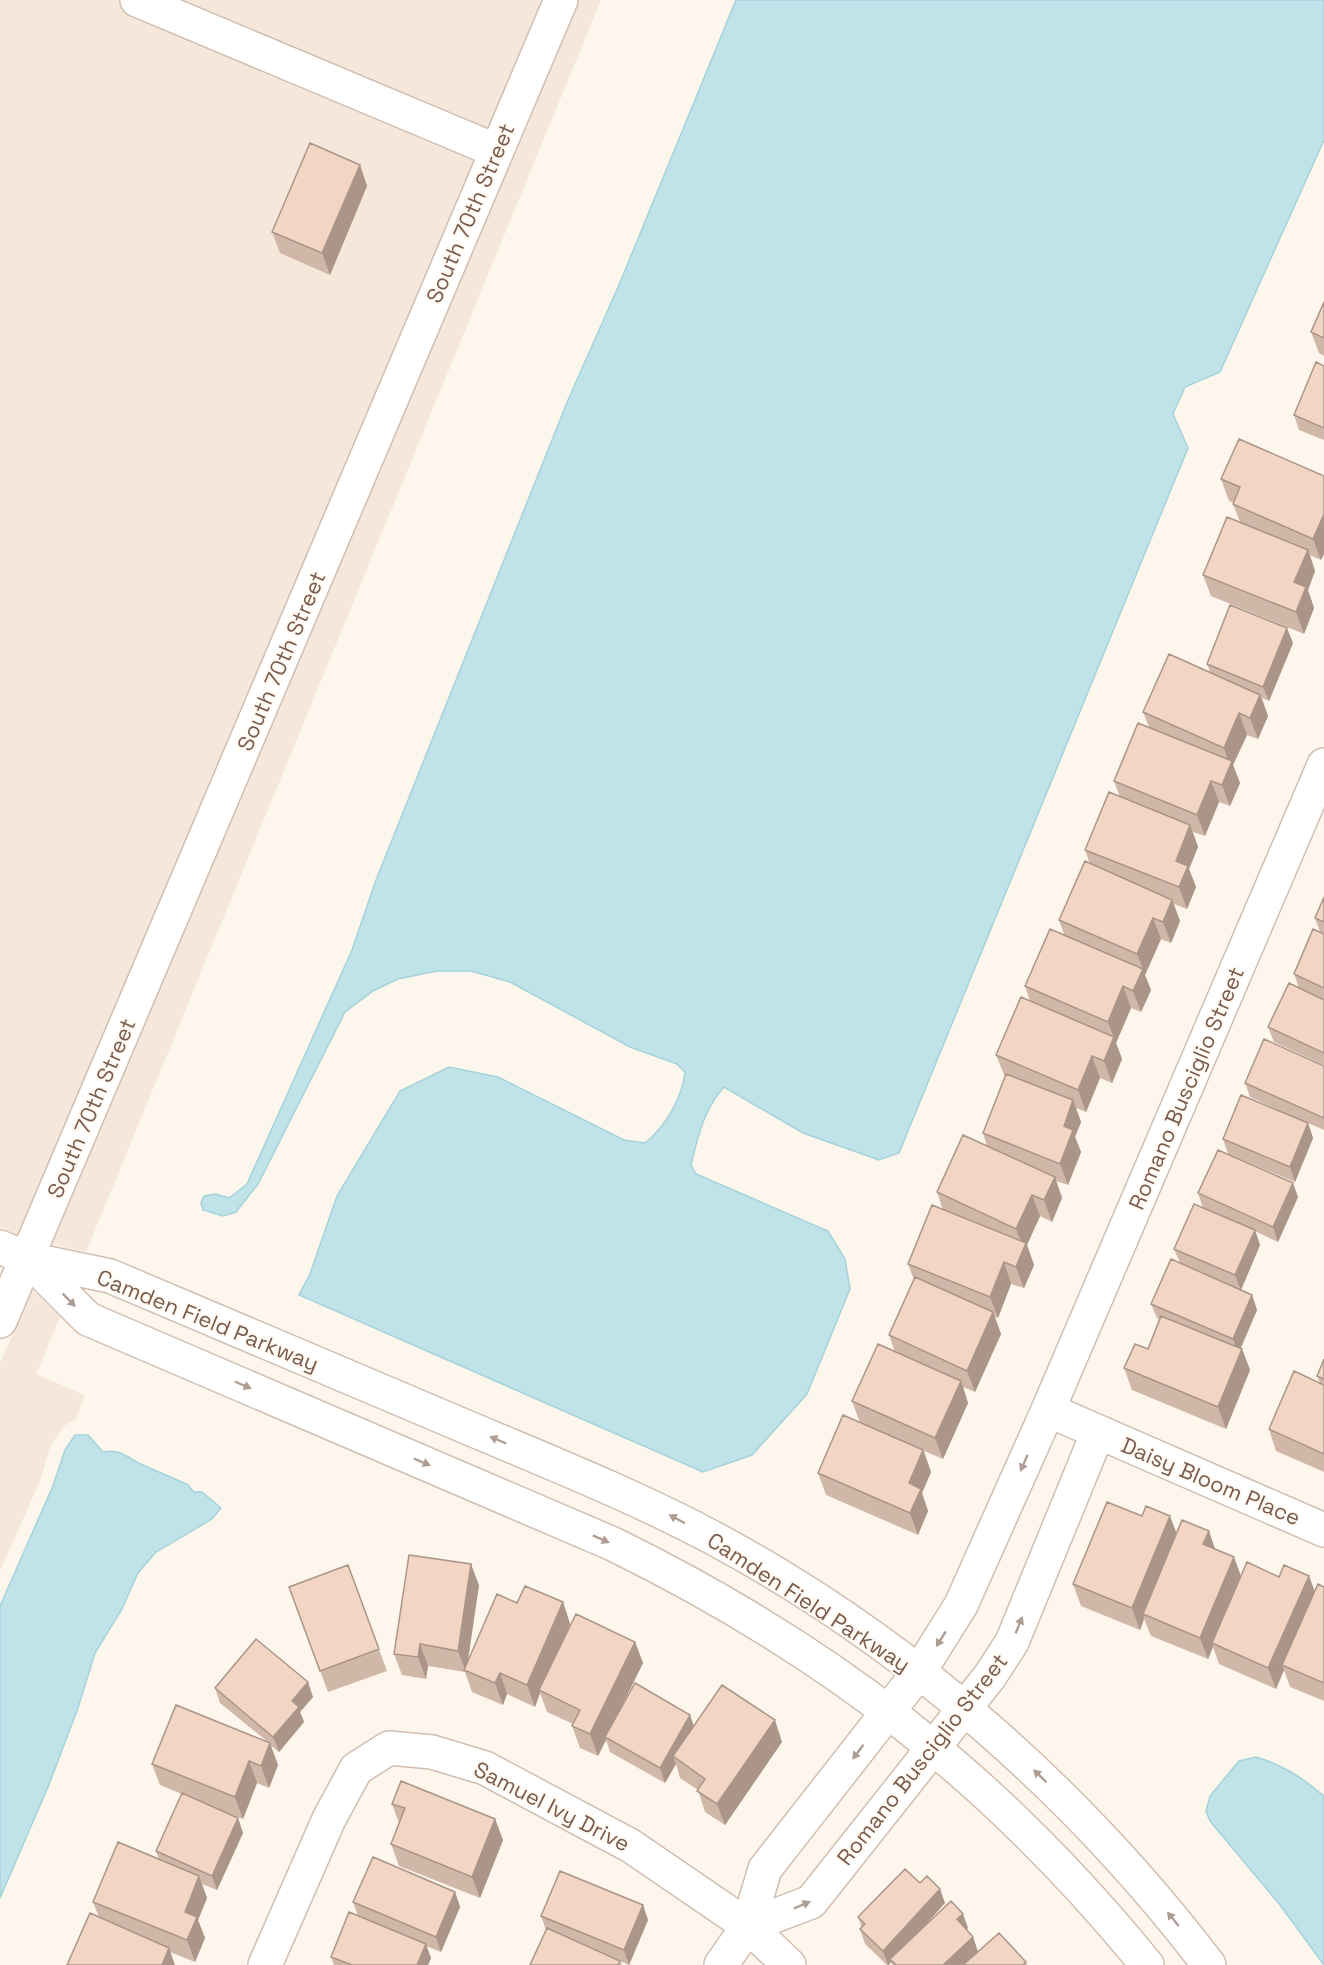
<svg xmlns="http://www.w3.org/2000/svg" width="1324" height="1965" viewBox="0 0 1324 1965" font-family="'Space Grotesk',sans-serif">
	<style>
		.residential { fill: #f5e8da }
		.water { fill: #bfe3e8; stroke: #a5d3da; stroke-width: 1.5 }
		.lines { fill: none; stroke-linecap: round; stroke-linejoin: round }
		.minor-casing { stroke: #d1beb0; stroke-width: 36 }
		.minor { stroke: #fff; stroke-width: 33 }
		.wall { fill: #d1b7a8 }
		.shaded-wall { fill: #aa9588 }
		.building { fill: #f3d5c3; stroke: #aa9588; stroke-width: 1.5 }
		.oneway { fill: #af9d94 }
		.labels { text-anchor: middle; stroke-width: 4.5; stroke-linejoin: round; paint-order: stroke }
		.street-label { font-size: 22px; fill: #7a5c4d; stroke: #fffaf3 }
	</style>
	<rect width="100%" height="100%" fill="#fdf6ec"/>
	<path class="residential" d="M0,0H542L19,1235L0,1227Z
		M579,0H601L86,1252L52,1244Z
		M32,1290L60,1317L36,1374L85,1395L76,1419L64,1426L50,1447L40,1481L0,1571V1363Z"/>
	<path class="water" d="M736,0H1324V140L1220,372L1185,387L1173,414L1188,448L899,1153L879,1160L803,1133L724,1087C704,1109 698,1136 691,1165L696,1174L828,1231L845,1259L850,1289L807,1394L752,1455L703,1472L299,1295L310,1274L337,1196L400,1091L449,1067L498,1077L624,1140L645,1143C666,1126 682,1098 685,1072L677,1064L630,1047L510,982L471,971H437L398,979L373,991L345,1012L258,1184L236,1212L223,1216L203,1210L201,1203L204,1196L216,1194L229,1198L247,1184L352,950L376,880L568,400L619,285Z
		M75,1435H88L103,1452C120,1448 129,1459 143,1465C158,1472 174,1478 188,1485L194,1492H202L221,1508L212,1519L156,1552L138,1573L122,1609L95,1653L78,1708L48,1787L0,1898V1606L53,1486L65,1450Z
		M1256,1757C1284,1765 1302,1778 1324,1796V1965L1280,1905L1210,1821L1206,1811L1210,1796L1239,1761Z"/>
	<g class="lines">
		<g class="minor-casing">
			<path id="minor" d="M137,0L497,151
				M0,1247L28,1259L110,1276C228,1326 346,1376 464,1426C549,1462 635,1496 717,1540C909,1644 1077,1792 1209,1965
				M28,1259L88,1319L613,1544C829,1650 995,1778 1147,1965
				M0,1321L561,0
				M1048,1410L1324,1530
				M748,1926L811,1902L990,1676L1012,1642L1098,1432
				M265,1965L329,1819L356,1769L389,1748L432,1752L485,1768L631,1846L748,1926L789,1965
				M721,1965L748,1926L765,1869L919,1672L961,1605L1048,1410L1324,765"/>
		</g>
		<use href="#minor" class="minor"/>
	</g>
	<path class="wall" d="M360,165L367,186L330,275L280,253L272,232Z
		M1324,302V356L1319,353L1311,332Z
		M1324,366V440L1299,430L1294,415Z
		M1324,476V554L1321,560L1310,555L1315,571L1308,590L1314,608L1304,634L1211,596L1203,575L1240,522L1233,504L1234,503L1229,501L1221,479Z
		M1293,643L1269,701L1262,698L1268,716L1258,739L1247,735L1233,765L1240,783L1230,806L1219,802L1205,836L1193,832L1198,847L1189,869L1196,887L1187,909L1174,904L1180,921L1171,943L1161,939L1145,975L1151,990L1141,1012L1131,1008L1116,1043L1122,1059L1112,1083L1100,1078L1086,1112L1076,1108L1081,1122L1075,1137L1081,1152L1068,1185L1056,1181L1062,1198L1052,1222L1040,1216L1027,1245L1034,1265L1024,1288L1011,1284L998,1318L995,1317L1001,1334L975,1392L963,1387L968,1403L943,1459L924,1451L931,1472L922,1493L928,1511L918,1535L826,1495L818,1473L860,1423L852,1401L895,1352L889,1335L914,1280L908,1264L943,1210L937,1192L987,1146L983,1133L1005,1077L996,1055L1030,1001L1025,986L1064,934L1059,920L1090,864L1085,850L1120,797L1114,781L1149,727L1143,712L1210,672L1207,664Z
		M1324,897V934L1320,932L1315,918Z
		M1324,934V1065L1274,1042L1268,1027L1299,988L1294,974Z
		M1324,1066V1130L1308,1123L1313,1138L1295,1182L1228,1154L1223,1139L1307,1123L1250,1097L1245,1083Z
		M1198,1193L1298,1197L1278,1242L1255,1231L1260,1245L1241,1290L1252,1295L1257,1310L1241,1348L1242,1349L1250,1370L1226,1429L1132,1390L1124,1368L1148,1349L1160,1320L1157,1318L1151,1304L1180,1263L1174,1249L1203,1208Z
		M1324,1359V1472L1276,1451L1269,1429L1320,1383L1317,1376Z
		M1176,1534L1215,1549L1241,1576L1315,1592L1324,1587V1701L1290,1687L1284,1670L1276,1689L1219,1664L1213,1647L1208,1659L1151,1636L1144,1619L1140,1630L1081,1606L1073,1584Z
		M348,1565L387,1671L328,1692L289,1587Z
		M479,1585L468,1661L517,1603L563,1602L570,1624L562,1642H635L643,1663L619,1711L782,1742L725,1825L705,1812L698,1790L680,1778L676,1764L665,1783L610,1752L606,1740L598,1756L580,1748L572,1726L573,1724L547,1712L540,1693L535,1707L507,1694L503,1705L472,1692L465,1672L428,1666L426,1679L402,1675L394,1654Z
		M215,1688L313,1697L300,1712L304,1722L279,1752L270,1745L278,1765L269,1788L257,1783L243,1819L198,1801L238,1818L243,1833L217,1890L202,1884L207,1898L198,1920L205,1938L195,1962L170,1952L99,1917L93,1902L159,1860L156,1851L182,1794L160,1785L152,1764L268,1742L220,1703Z
		M392,1804L495,1819L503,1840L480,1898L399,1866L391,1844L399,1823Z
		M920,1883L945,1903L923,1928H968L966,1930L973,1937L978,1952L1026,1962L1027,1965H892L891,1962L889,1965H887L865,1944L860,1929L862,1928L858,1917Z
		M455,1892L460,1907L441,1952L426,1946L431,1958L428,1965H334L331,1957L358,1916L353,1902Z
		M643,1905L648,1920L629,1965L620,1961L622,1965H530L546,1930L541,1916Z"/>
	<path class="shaded-wall" d="M360,165L367,186L330,275L322,253Z
		M1324,514V554L1321,560L1313,539Z
		M1308,550L1315,571L1308,590L1314,608L1304,634L1296,612L1294,582Z
		M1287,628L1293,643L1269,701L1263,687Z
		M1260,695L1268,716L1258,739L1250,718Z
		M1239,713L1247,735L1233,765L1240,783L1230,806L1222,785L1230,766L1224,748Z
		M1211,781L1219,802L1205,836L1197,815Z
		M1190,825L1198,847L1189,869L1196,887L1187,909L1179,887L1176,861Z
		M1172,900L1180,921L1171,943L1163,922Z
		M1153,918L1161,939L1145,975L1151,990L1141,1012L1133,991L1143,969L1137,954Z
		M1123,986L1131,1008L1116,1043L1122,1059L1112,1083L1104,1061L1114,1038L1108,1022Z
		M1092,1056L1100,1078L1086,1112L1078,1090Z
		M1073,1100L1081,1122L1075,1137L1081,1152L1068,1185L1060,1164L1064,1126Z
		M1308,1123L1313,1138L1295,1182L1290,1167Z
		M1055,1177L1062,1198L1052,1222L1044,1200Z
		M1293,1183L1298,1197L1278,1242L1273,1227Z
		M1032,1195L1040,1216L1027,1245L1034,1265L1024,1288L1016,1267L1024,1249L1016,1229Z
		M1255,1230L1260,1245L1241,1290L1235,1275Z
		M1004,1262L1011,1284L998,1318L990,1297Z
		M1252,1295L1257,1310L1238,1354L1233,1339Z
		M993,1312L1001,1334L975,1392L967,1371Z
		M1242,1349L1250,1370L1226,1429L1218,1407Z
		M961,1381L968,1403L943,1459L935,1438Z
		M923,1450L931,1472L922,1493L928,1511L918,1535L910,1513L909,1483Z
		M1170,1516L1178,1537L1143,1614L1144,1619L1140,1630L1132,1608Z
		M1209,1531L1216,1552L1203,1544Z
		M1234,1557L1242,1579L1212,1643L1213,1647L1208,1659L1200,1638Z
		M471,1564L479,1585L466,1672L458,1651Z
		M1309,1576L1317,1597L1282,1665L1284,1670L1276,1689L1268,1668Z
		M563,1602L570,1624L541,1691L539,1690L540,1693L535,1707L527,1685Z
		M635,1642L643,1663L606,1738L605,1737L606,1740L598,1756L590,1734Z
		M420,1644L428,1666L426,1679L418,1657Z
		M500,1673L507,1694L503,1705L495,1683Z
		M308,1682L313,1697L300,1712L304,1722L279,1752L273,1737L292,1701Z
		M690,1715L695,1729L673,1756L676,1764L665,1783L660,1768Z
		M775,1720L782,1742L725,1825L717,1804Z
		M270,1743L278,1765L269,1788L261,1766Z
		M249,1761L257,1783L243,1819L235,1797Z
		M238,1818L243,1833L217,1890L212,1876Z
		M495,1819L503,1840L480,1898L472,1877Z
		M199,1876L207,1898L198,1920L205,1938L195,1962L187,1940L185,1912Z
		M940,1889L945,1903L892,1961L890,1959L891,1962L888,1965L883,1951Z
		M455,1892L460,1907L441,1952L436,1937Z
		M643,1905L648,1920L629,1965L624,1950Z
		M963,1914L968,1928L962,1934L957,1919Z
		M973,1937L978,1952L964,1965H943Z
		M426,1944L431,1958L428,1965H417Z
		M169,1948L175,1965H162Z"/>
	<path class="building" d="M310,143L360,165L322,253L272,232Z
		M1324,302V338L1311,332Z
		M1316,362L1324,366V428L1294,415Z
		M1239,439L1324,476V514L1313,539L1233,504L1240,487L1221,479Z
		M1227,517L1308,550L1294,582L1306,587L1296,612L1203,575Z
		M1230,605L1287,628L1263,687L1207,664Z
		M1169,654L1260,695L1250,718L1239,713L1224,748L1143,712Z
		M1138,723L1232,761L1222,785L1211,781L1197,815L1114,781Z
		M1109,792L1190,825L1176,861L1188,866L1179,887L1085,850Z
		M1085,861L1172,900L1163,922L1153,918L1137,954L1059,920Z
		M1324,897V922L1315,918Z
		M1050,929L1143,969L1133,991L1123,986L1108,1022L1025,986Z
		M1313,929L1324,934V988L1294,974Z
		M1289,983L1324,1000V1053L1268,1027Z
		M1021,997L1114,1037L1104,1061L1092,1056L1078,1090L996,1055Z
		M1264,1039L1324,1066V1118L1245,1083Z
		M1006,1074L1073,1100L1064,1126L1073,1130L1060,1164L983,1133Z
		M1241,1095L1308,1123L1290,1167L1223,1139Z
		M963,1135L1055,1177L1044,1200L1032,1195L1016,1229L937,1192Z
		M1218,1150L1293,1183L1273,1227L1198,1193Z
		M1194,1204L1255,1230L1235,1275L1174,1249Z
		M932,1205L1026,1243L1016,1267L1004,1262L990,1297L908,1264Z
		M1171,1259L1252,1295L1233,1339L1151,1304Z
		M915,1277L993,1312L967,1371L889,1335Z
		M1161,1316L1242,1349L1218,1407L1124,1368L1135,1344L1148,1349Z
		M878,1344L961,1381L935,1438L852,1401Z
		M1324,1359V1379L1317,1376Z
		M1294,1371L1324,1385V1454L1269,1429Z
		M843,1415L923,1450L909,1483L921,1489L910,1513L818,1473Z
		M1107,1502L1142,1516L1146,1506L1170,1516L1132,1608L1073,1584Z
		M1182,1520L1209,1531L1203,1544L1234,1557L1200,1638L1143,1614Z
		M409,1555L471,1564L458,1651L420,1644L418,1657L394,1654Z
		M1247,1562L1279,1577L1284,1565L1309,1576L1268,1668L1212,1643Z
		M348,1565L379,1649L320,1671L289,1587Z
		M1318,1584L1324,1587V1683L1282,1665Z
		M525,1586L563,1602L527,1685L500,1673L495,1683L464,1670L497,1594L517,1603Z
		M576,1614L635,1642L590,1734L572,1726L580,1710L539,1690Z
		M256,1639L308,1682L292,1701L299,1707L273,1737L215,1688Z
		M635,1683L690,1715L660,1768L605,1737Z
		M722,1685L775,1720L717,1804L697,1791L705,1779L673,1756Z
		M176,1705L270,1743L261,1766L249,1761L235,1797L152,1764Z
		M401,1781L495,1819L472,1877L391,1844L405,1808L392,1804Z
		M182,1793L238,1818L212,1876L156,1851Z
		M118,1842L199,1876L185,1912L197,1917L187,1940L93,1902Z
		M373,1857L455,1892L436,1937L353,1902Z
		M905,1869L920,1883L927,1876L940,1889L883,1951L860,1929L865,1924L858,1917Z
		M560,1871L643,1905L624,1950L541,1916Z
		M951,1901L963,1914L957,1919L973,1937L943,1965H896L890,1959Z
		M349,1912L426,1944L417,1965H352L331,1957Z
		M90,1913L169,1948L162,1965H67Z
		M547,1928L620,1961L618,1965H530Z
		M999,1933L1026,1962L1023,1965H963Z"/>
	<defs><path id="oneway-solid" d="M-6-.8H1V-3.2L6.5 0L1 3.2V.8H-6Z" transform="scale(1.5)"/></defs>
	<g class="oneway">
		<use href="#oneway-solid" transform="translate(69 1300) rotate(45)"/>
		<use href="#oneway-solid" transform="translate(243 1385) rotate(23)"/>
		<use href="#oneway-solid" transform="translate(498 1440) rotate(-157)"/>
		<use href="#oneway-solid" transform="translate(422 1462) rotate(23)"/>
		<use href="#oneway-solid" transform="translate(1024 1463) rotate(114)"/>
		<use href="#oneway-solid" transform="translate(677 1519) rotate(-152)"/>
		<use href="#oneway-solid" transform="translate(601 1539) rotate(24)"/>
		<use href="#oneway-solid" transform="translate(1019 1625) rotate(-68)"/>
		<use href="#oneway-solid" transform="translate(941 1639) rotate(122)"/>
		<use href="#oneway-solid" transform="translate(858 1752) rotate(127)"/>
		<use href="#oneway-solid" transform="translate(1040 1776) rotate(-136)"/>
		<use href="#oneway-solid" transform="translate(802 1905) rotate(-23)"/>
		<use href="#oneway-solid" transform="translate(1173 1919) rotate(-129)"/>
	</g>
	<g class="labels">
		<g class="street-label">
			<text transform="translate(470 213) rotate(-67)" y="8">South 70th Street</text>
			<text transform="translate(281 661) rotate(-67)" y="8">South 70th Street</text>
			<text transform="translate(1186 1088) rotate(-67)" y="8">Romano Busciglio Street</text>
			<text transform="translate(91 1108) rotate(-67)" y="8">South 70th Street</text>
			<text transform="translate(208 1320) rotate(22)" y="8">Camden Field Parkway</text>
			<text transform="translate(1211 1481) rotate(23)" y="8">Daisy Bloom Place</text>
			<text transform="translate(809 1602) rotate(33)" y="8">Camden Field Parkway</text>
			<text transform="translate(922 1759) rotate(-52)" y="8">Romano Busciglio Street</text>
			<text transform="translate(552 1806) rotate(27)" y="8">Samuel Ivy Drive</text>
		</g>
	</g>
</svg>
